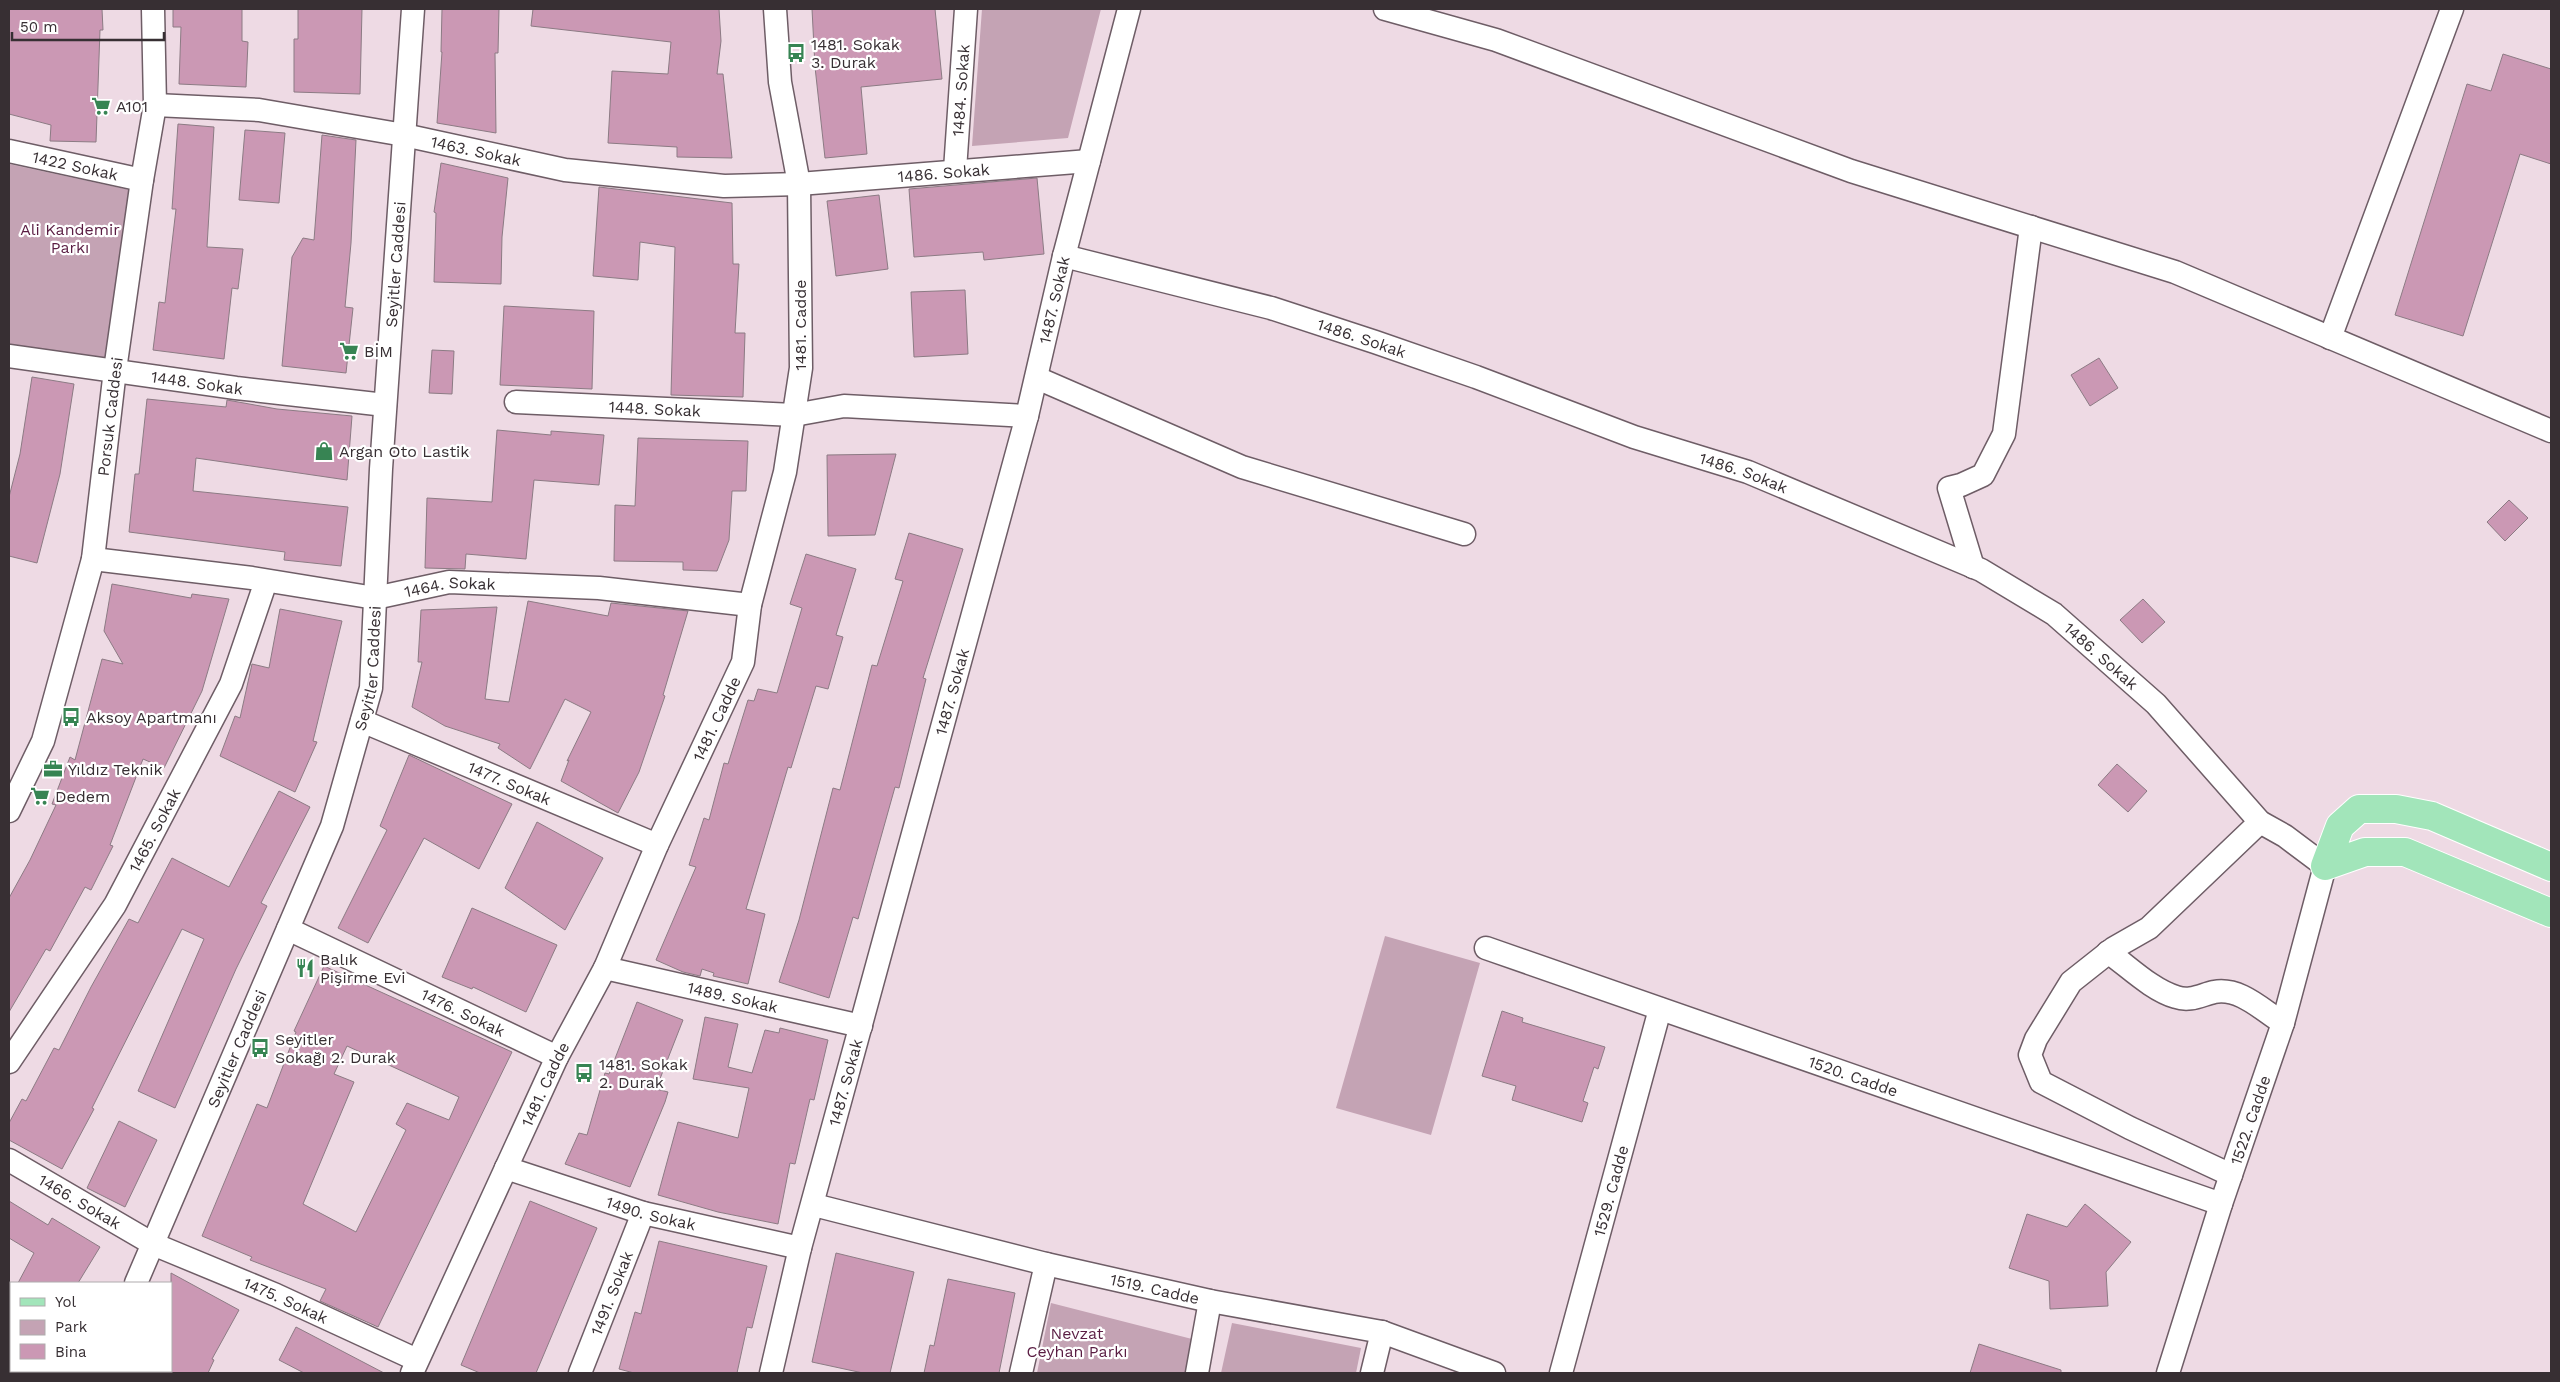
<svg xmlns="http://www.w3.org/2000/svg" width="2560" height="1382" viewBox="0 0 2560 1382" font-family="'Work Sans',sans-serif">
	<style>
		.green { fill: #c4a3b4 }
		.building { fill: #cb98b4; stroke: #8c7b84; fill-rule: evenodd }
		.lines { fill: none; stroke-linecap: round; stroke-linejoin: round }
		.minor-casing { stroke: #6e5d66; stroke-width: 25 }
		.major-casing { stroke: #fff; stroke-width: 30 }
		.minor { stroke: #fff; stroke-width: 22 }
		.major { stroke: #a2e5ba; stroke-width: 28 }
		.labels { text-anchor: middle; stroke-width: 4.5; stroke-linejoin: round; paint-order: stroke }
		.poi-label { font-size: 16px; fill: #372f33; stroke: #fff; text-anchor: start }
		.street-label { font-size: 16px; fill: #372f33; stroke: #fff }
		.park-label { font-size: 16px; fill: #5a1d43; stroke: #fff }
	</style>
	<rect width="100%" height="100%" fill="#eedae4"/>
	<path class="green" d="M982,9H1101L1068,138L972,146Z
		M9,164L139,192L114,361L9,345Z
		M1385,936L1480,963L1431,1135L1336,1108Z
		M1051,1303L1192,1339L1185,1373H1037Z
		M1232,1323L1361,1348L1356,1373H1221Z"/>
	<path class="building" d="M9,9H102L103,30H100L96,142L50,141L51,125L9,114Z
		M173,9H242V41L248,42L246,87L179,84L181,27H173Z
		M298,9H362L360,94L294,92V39H298Z
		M442,9H499L498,53H495L496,133L437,123L442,52H441Z
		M533,9H719L721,41L717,74H723L732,158L677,157V147L608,143L612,71L668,74L671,42L531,26Z
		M812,9H935L942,79L861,87L867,154L825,158L815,67Z
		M2503,54L2551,69V164L2520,154L2463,336L2395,315L2467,84L2491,91Z
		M178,124L214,127L207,247L243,249L238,289L232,288L224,359L153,350L159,302L165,303L176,209H172Z
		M245,130L285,133L279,203L239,200Z
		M322,135L356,140L351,243L345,307L353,308L346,373L282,366L292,257L303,238L314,240Z
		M441,163L508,178L502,237L501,284L434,282L436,213L434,212Z
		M1037,178L1044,254L984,260L983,252L914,257L909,189Z
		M599,187L732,203L733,264H739L735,333H745L743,397L671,395L675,247L640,242L638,280L593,276Z
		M879,195L888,269L836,276L827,201Z
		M965,290L968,354L914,357L911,292Z
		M504,306L594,311L592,389L500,385Z
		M432,350L454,351L452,394L429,393Z
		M2099,358L2118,388L2090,406L2071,375Z
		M32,377L74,384L60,474L37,563L9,556V497L20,454Z
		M147,399L226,407L227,400L277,409L352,416L347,480L196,458L193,491L348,507L341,566L284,560L285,552L129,532L135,474H139Z
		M497,430L551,435V431L604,435L599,485L534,480L526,559L466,554L465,569L425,568L427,498L492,502Z
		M638,438L748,441L746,491H732L729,540L717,571L683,570V562L614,561L615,505L635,506Z
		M896,454L875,535L828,536L827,455Z
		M2509,500L2528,518L2505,541L2487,522Z
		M909,533L963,549L923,678L926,679L899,788L895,787L858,919L853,917L829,998L779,982L799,920L833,788L840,790L872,665L877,666L903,581L895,579Z
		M806,554L856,569L836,635L843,637L828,689L816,686L791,768L788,767L746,909L765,914L748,984L713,976L714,973L702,969L700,976L683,972L656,960L696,867L689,865L704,818L709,820L724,763L728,764L748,700L754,701L758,689L777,693L802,608L790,604Z
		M112,584L191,598L192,594L229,599L202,691L164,768L143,759L110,845L113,846L91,890L85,887L50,951L46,949L9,1012V898L30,860L56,805L52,804L70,757L75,760L102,659L123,664L104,631Z
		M2143,599L2165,622L2142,643L2120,620Z
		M528,601L608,616L611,603L688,611L663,695L665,696L639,772L618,813L561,781L569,760L567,761L591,712L565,699L530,769L498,748L500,744L445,726L412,707L422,662H418L421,610L497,607L485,699L509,702Z
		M280,609L342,621L313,741L317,742L295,792L220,756L235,716L240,718L252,664L269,668Z
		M409,755L512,804L479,869L424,838L368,943L338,928L387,830L380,826Z
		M2117,764L2147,791L2128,812L2098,785Z
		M279,791L310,807L261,903L267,906L236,969L175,1108L138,1091L204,939L182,929L92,1108L94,1109L62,1169L9,1140V1123L22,1099L26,1101L54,1048L59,1050L91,987L129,919L138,923L172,858L229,887Z
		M537,822L603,858L565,930L505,888Z
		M472,908L557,945L526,1012L473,987L472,989L442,977Z
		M324,966L512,1052L378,1327L320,1301L326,1289L250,1260L252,1257L202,1236L257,1104L267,1108L296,1032L294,1031ZM347,1046L459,1097L449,1120L407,1103L396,1124L406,1130L356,1232L303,1204L354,1082L334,1074Z
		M637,1002L683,1020L656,1089L668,1092L665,1102L630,1187L565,1164L579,1133L587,1135L605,1073L609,1074Z
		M1502,1011L1523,1018L1522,1022L1605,1047L1598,1069L1594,1067L1583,1101L1588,1103L1582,1122L1512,1100L1516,1086L1482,1076Z
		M705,1017L738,1024L728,1067L752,1073L765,1030L779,1033L780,1028L828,1040L814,1100L810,1099L795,1164L790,1163L778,1224L718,1212L658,1195L678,1122L738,1138L749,1088L693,1079Z
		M119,1121L157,1140L125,1207L87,1188Z
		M9,1201L48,1225L52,1218L100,1247L78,1283H18L34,1253L9,1238Z
		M530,1201L597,1228L536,1373H480L461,1365Z
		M2085,1204L2131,1242L2106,1272L2108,1306L2050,1309L2049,1281L2009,1268L2027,1214L2067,1227Z
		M659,1241L767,1266L752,1328L747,1327L737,1373H634L619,1369L635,1312L641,1314Z
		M836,1253L914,1272L890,1373H863L812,1362Z
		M171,1273L239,1310L212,1359L214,1360L208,1373H171Z
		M948,1279L1015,1293L999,1373H924L930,1345L934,1346Z
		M296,1327L384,1373H304L279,1360Z
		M1979,1344L2061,1370V1373H1970Z"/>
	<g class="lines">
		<g class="minor-casing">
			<g id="minor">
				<path d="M1385,9L1496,40L1851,171L2175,272L2551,431"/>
				<path id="s1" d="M155,105L259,110L404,135L565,170L724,186L799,184L1089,161"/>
				<path id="s2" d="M9,151L142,180"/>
				<path id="s3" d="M955,170L966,9"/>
				<path id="s4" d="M1064,256L1271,308L1375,342L1476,377L1634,437L1748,472L1981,570L2054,614L2156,704L2260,822L2285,836L2325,866L2283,1023L2221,1204L2168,1373"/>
				<path d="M2330,338L2452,9"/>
				<path id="s5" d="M9,356L236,388L385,405"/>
				<path d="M1037,378L1242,467L1464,534"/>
				<path id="s6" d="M516,402L794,415L844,406L1027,416"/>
				<path id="s7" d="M93,559L252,578L375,598L449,582L599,588L750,605"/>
				<path d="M1973,567L1949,488L1961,485L1983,475L2004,434L2031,227"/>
				<path id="s8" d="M362,721L657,845"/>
				<path id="s9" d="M9,811L43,741L93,559L115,370L142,180L155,105L153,9"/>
				<path id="s10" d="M288,929L557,1057"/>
				<path id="s11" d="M1486,948L2221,1204"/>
				<path d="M2108,952C2129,967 2152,990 2176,997C2190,1002 2201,995 2214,992C2240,987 2262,1010 2283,1023"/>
				<path id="s12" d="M605,968L861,1026"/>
				<path id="s13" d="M9,1062L115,905L231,684L266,581"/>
				<path id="s14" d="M9,1160L153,1244L276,1295L417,1360"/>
				<path id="s15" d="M506,1168L643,1213L800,1248"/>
				<path d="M2231,1175L2130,1128L2041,1082L2030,1055L2036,1039L2071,982L2114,948L2149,928L2260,822"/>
				<path id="s16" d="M814,1205L1046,1264L1210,1301L1382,1332L1494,1373"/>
				<path id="s17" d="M136,1283L332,826L371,688L381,469L413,9"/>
				<path d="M99,1373L100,1371"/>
				<path id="s18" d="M412,1373L557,1057L605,968L657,845L743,662L750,605L785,472L801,368L799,184L780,82L775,9"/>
				<path id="s19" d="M580,1373L643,1213"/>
				<path id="s20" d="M771,1373L800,1248L1027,416L1064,256L1129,9"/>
				<path d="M1021,1373L1046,1264"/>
				<path d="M1197,1373L1210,1301"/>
				<path d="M1372,1373L1382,1332"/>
				<path id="s21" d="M1561,1373L1660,1009"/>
			</g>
		</g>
		<g class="major-casing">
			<path id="major" d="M2325,866L2340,826L2359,809H2396L2432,816L2551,867
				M2325,866L2365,852H2405L2551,913"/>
		</g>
		<use href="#minor" class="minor"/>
		<use href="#major" class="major"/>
	</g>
	<defs>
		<g id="bus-bare" transform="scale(1.5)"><path d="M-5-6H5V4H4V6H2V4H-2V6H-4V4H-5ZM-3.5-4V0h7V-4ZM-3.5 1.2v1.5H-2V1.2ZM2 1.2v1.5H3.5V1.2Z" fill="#378453" stroke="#fff" stroke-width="2.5" paint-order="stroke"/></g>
		<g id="supermarket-bare" transform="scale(1.5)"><path d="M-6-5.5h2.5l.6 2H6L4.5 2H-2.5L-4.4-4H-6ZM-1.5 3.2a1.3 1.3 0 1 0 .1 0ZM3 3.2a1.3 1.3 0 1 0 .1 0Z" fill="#378453" stroke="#fff" stroke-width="2.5" paint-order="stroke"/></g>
		<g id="shop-bare" transform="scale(1.5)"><path d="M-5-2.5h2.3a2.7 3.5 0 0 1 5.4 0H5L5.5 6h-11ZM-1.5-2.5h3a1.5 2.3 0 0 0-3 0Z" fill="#378453" stroke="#fff" stroke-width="2.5" paint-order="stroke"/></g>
		<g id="office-bare" transform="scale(1.5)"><path d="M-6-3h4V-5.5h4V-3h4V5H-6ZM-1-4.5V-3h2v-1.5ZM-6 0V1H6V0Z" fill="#378453" stroke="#fff" stroke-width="2.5" paint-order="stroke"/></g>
		<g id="restaurant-bare" transform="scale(1.5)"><path d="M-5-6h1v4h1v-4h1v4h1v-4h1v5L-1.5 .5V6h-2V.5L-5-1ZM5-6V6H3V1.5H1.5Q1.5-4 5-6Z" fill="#378453" stroke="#fff" stroke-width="2.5" paint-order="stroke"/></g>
	</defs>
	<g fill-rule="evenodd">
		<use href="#bus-bare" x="796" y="53"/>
		<use href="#supermarket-bare" x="101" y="106"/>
		<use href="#supermarket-bare" x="349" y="351"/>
		<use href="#shop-bare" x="324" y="451"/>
		<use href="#bus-bare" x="71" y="717"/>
		<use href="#office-bare" x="53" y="769"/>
		<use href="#supermarket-bare" x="40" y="796"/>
		<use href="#restaurant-bare" x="305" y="968"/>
		<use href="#bus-bare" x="260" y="1048"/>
		<use href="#bus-bare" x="584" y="1073"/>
	</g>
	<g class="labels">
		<g class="poi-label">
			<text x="811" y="50">1481. Sokak<tspan x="811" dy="18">3. Durak</tspan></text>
			<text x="116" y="112">A101</text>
			<text x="364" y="357">BİM</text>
			<text x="339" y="457">Argan Oto Lastik</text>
			<text x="86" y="723">Aksoy Apartmanı</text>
			<text x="68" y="775">Yıldız Teknik</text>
			<text x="55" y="802">Dedem</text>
			<text x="320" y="965">Balık<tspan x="320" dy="18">Pişirme Evi</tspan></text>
			<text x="275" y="1045">Seyitler<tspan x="275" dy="18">Sokağı 2. Durak</tspan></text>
			<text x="599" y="1070">1481. Sokak<tspan x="599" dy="18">2. Durak</tspan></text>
		</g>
		<g class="street-label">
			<text dy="6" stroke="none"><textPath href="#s3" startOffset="80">1484. Sokak</textPath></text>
			<text dy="6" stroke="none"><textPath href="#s1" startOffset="325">1463. Sokak</textPath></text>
			<text dy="6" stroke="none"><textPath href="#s2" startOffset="68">1422 Sokak</textPath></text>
			<text dy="6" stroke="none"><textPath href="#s1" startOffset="796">1486. Sokak</textPath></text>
			<text dy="6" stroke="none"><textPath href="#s17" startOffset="1065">Seyitler Caddesi</textPath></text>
			<text dy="6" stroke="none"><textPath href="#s20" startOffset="1110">1487. Sokak</textPath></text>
			<text transform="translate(800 325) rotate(-90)" y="6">1481. Cadde</text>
			<text dy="6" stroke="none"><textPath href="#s4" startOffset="309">1486. Sokak</textPath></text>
			<text dy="6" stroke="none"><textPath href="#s5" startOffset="190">1448. Sokak</textPath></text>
			<text dy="6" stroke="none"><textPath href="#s6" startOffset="139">1448. Sokak</textPath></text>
			<text dy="6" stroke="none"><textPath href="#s9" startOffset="410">Porsuk Caddesi</textPath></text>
			<text dy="6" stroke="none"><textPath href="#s4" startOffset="714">1486. Sokak</textPath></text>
			<text dy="6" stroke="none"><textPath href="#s7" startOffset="361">1464. Sokak</textPath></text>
			<text dy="6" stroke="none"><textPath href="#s4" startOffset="1119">1486. Sokak</textPath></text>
			<text dy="6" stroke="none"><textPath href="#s17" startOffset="660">Seyitler Caddesi</textPath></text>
			<text dy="6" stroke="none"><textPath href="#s20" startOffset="705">1487. Sokak</textPath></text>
			<text dy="6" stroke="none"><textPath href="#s18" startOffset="722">1481. Cadde</textPath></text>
			<text dy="6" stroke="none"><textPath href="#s8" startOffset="160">1477. Sokak</textPath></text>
			<text dy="6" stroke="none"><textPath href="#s13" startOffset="274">1465. Sokak</textPath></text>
			<text dy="6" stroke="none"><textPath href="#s12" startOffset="131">1489. Sokak</textPath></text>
			<text dy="6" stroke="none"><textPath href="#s10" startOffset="194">1476. Sokak</textPath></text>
			<text dy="6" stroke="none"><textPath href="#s17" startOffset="255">Seyitler Caddesi</textPath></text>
			<text dy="6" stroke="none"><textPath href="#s11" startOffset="389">1520. Cadde</textPath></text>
			<text dy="6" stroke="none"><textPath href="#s20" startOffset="300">1487. Sokak</textPath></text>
			<text dy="6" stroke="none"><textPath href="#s18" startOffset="318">1481. Cadde</textPath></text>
			<text transform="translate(2250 1120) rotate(-71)" y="6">1522. Cadde</text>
			<text dy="6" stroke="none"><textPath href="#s21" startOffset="189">1529. Cadde</textPath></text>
			<text dy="6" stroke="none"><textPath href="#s14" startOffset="82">1466. Sokak</textPath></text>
			<text dy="6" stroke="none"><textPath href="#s15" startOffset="152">1490. Sokak</textPath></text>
			<text dy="6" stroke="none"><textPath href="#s16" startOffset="351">1519. Cadde</textPath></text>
			<text dy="6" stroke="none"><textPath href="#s19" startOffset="86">1491. Sokak</textPath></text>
			<text dy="6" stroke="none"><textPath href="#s14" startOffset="311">1475. Sokak</textPath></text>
		</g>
		<g class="park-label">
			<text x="70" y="235">Ali Kandemir<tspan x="70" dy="18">Parkı</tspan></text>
			<text x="1077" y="1339">Nevzat<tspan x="1077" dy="18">Ceyhan Parkı</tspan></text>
		</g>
	</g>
	<rect width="2560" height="1382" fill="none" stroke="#372f33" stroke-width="20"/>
	<rect x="10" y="1282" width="162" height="90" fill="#ffffff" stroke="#afacad"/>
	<rect x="20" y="1298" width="25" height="8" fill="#a2e5ba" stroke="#afacad"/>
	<text x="55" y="1307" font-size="15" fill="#372f33">Yol</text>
	<rect x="20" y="1320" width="25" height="15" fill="#c4a3b4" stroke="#afacad"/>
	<text x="55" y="1332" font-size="15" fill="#372f33">Park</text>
	<rect x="20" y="1344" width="25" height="15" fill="#cb98b4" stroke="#afacad"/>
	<text x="55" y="1357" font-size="15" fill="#372f33">Bina</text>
	<path d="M12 32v8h152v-8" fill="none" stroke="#372f33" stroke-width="2.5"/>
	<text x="20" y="32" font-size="15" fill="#372f33" stroke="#ffffff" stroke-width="4" paint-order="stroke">50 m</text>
</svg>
